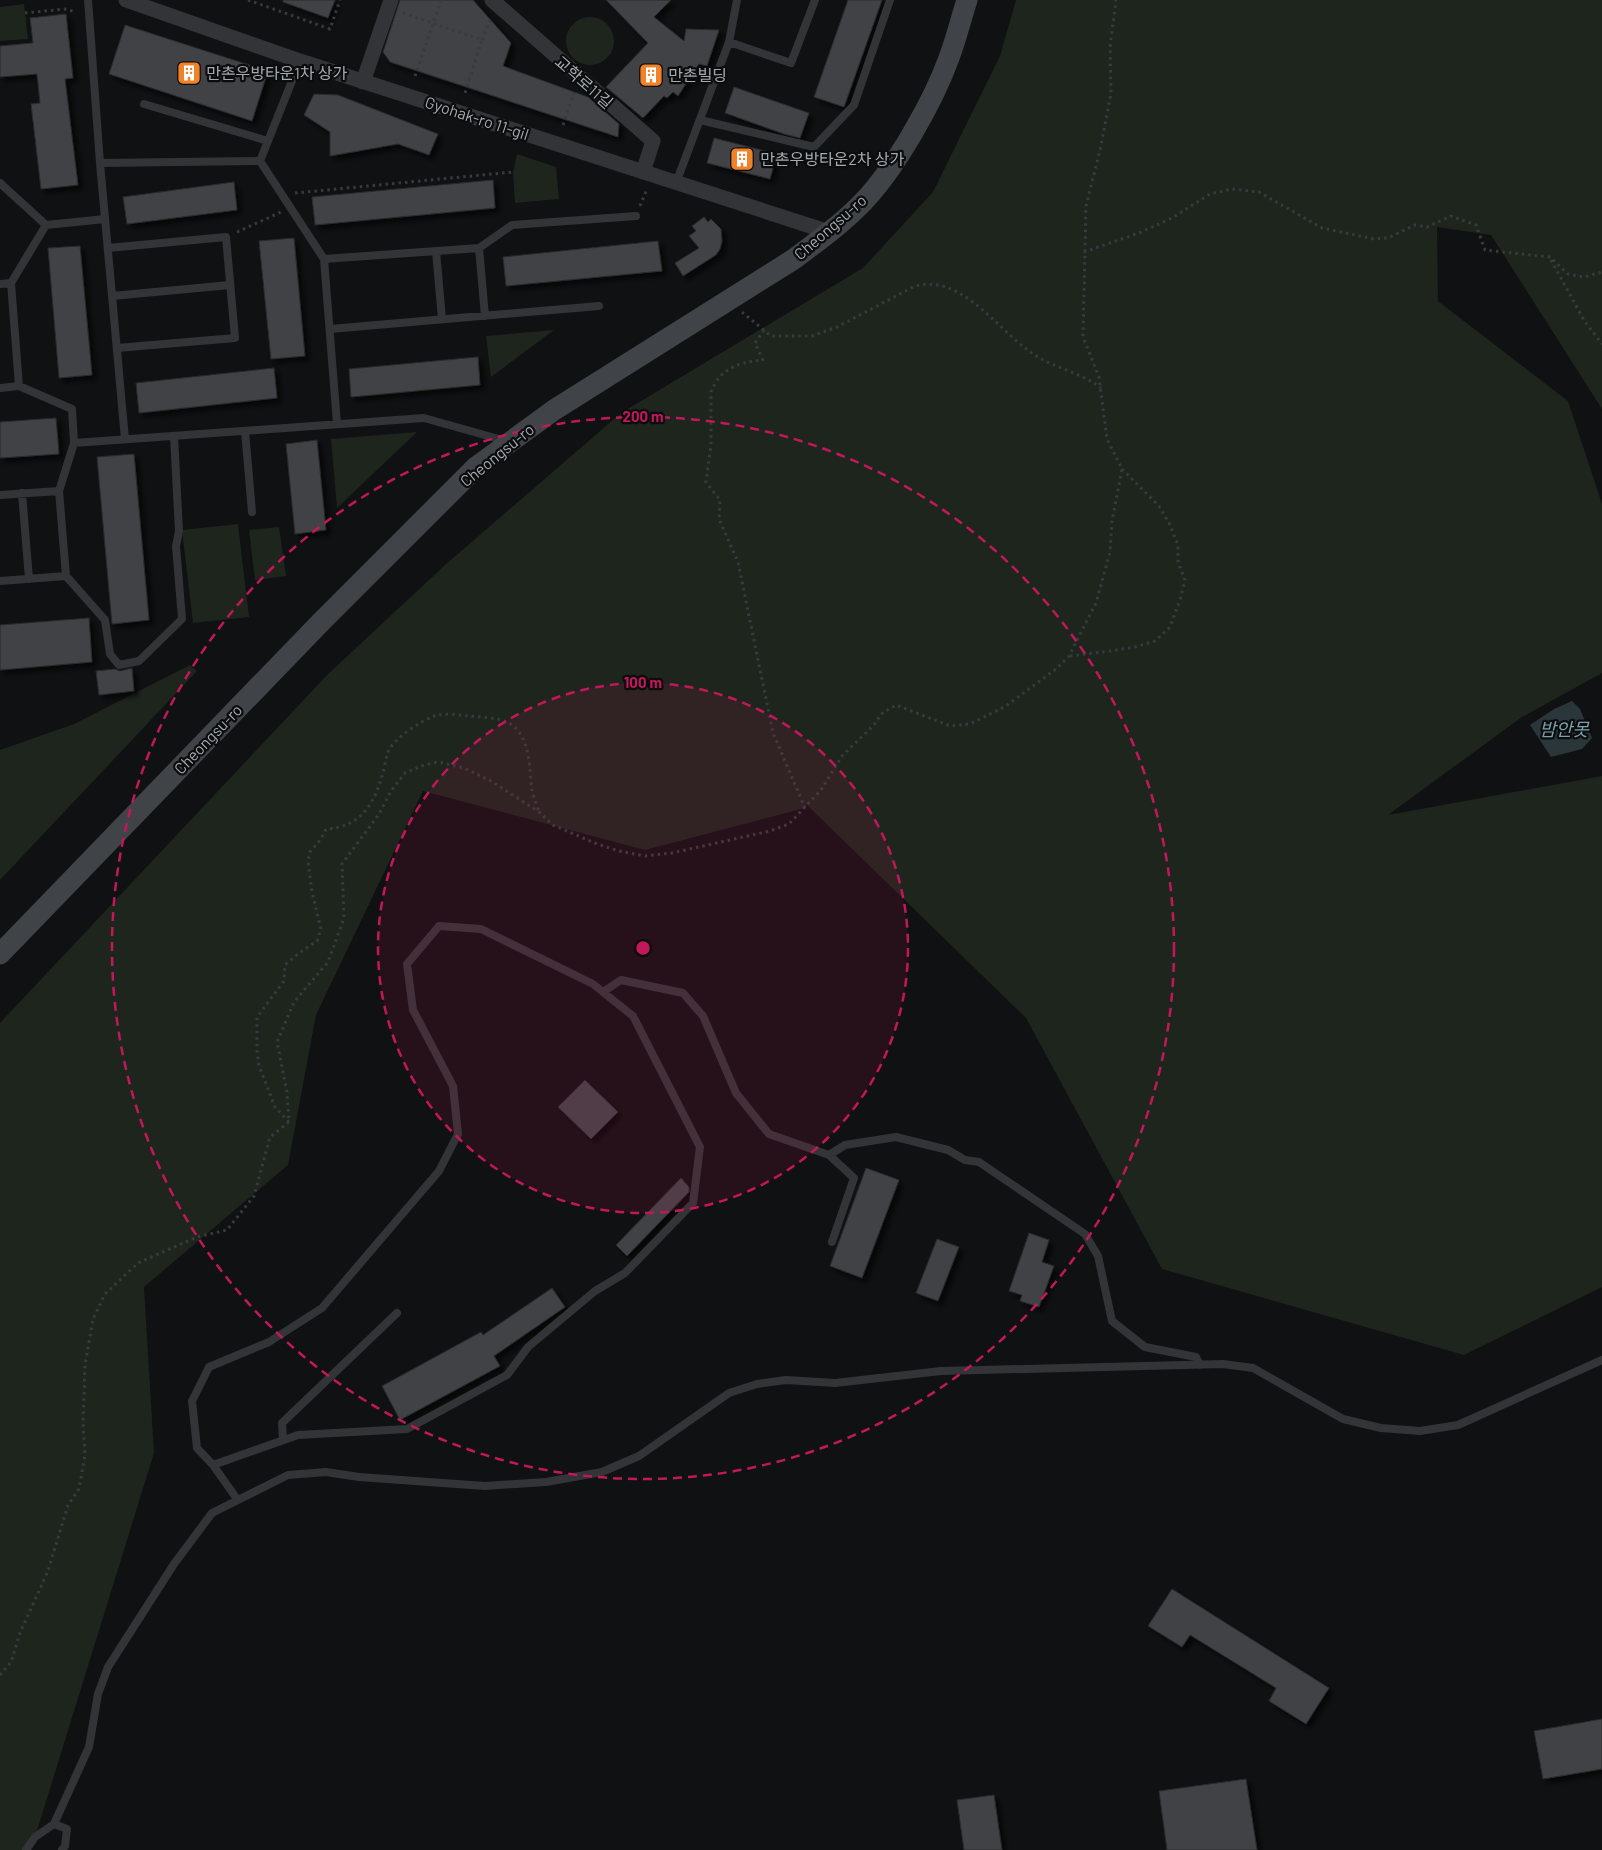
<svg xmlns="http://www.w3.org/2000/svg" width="1602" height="1850" viewBox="0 0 1602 1850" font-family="Barlow,'Noto Sans KR',sans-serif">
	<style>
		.green { fill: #1d251d }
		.water { fill: #2a363a }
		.building { fill: #3f4245; stroke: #2a2b2e; filter: url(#shadow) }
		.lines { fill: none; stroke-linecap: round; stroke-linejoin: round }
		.path { stroke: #383b3e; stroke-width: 3; stroke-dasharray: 2.5 4; stroke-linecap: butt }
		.service { stroke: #323437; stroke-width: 8 }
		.minor { stroke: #323437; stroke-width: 15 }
		.secondary { stroke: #404347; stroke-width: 21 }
		.ring { fill: none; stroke: #c2185b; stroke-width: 2.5; stroke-dasharray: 9 6 }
		.labels { text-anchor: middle; stroke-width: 4.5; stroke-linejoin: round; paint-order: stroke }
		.poi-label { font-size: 16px; fill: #a2abb3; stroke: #0c0c0d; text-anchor: start }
		.street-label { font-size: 16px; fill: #a2abb3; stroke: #0c0c0d }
		.water-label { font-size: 18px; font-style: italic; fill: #78a1ae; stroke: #0c0c0d }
		.centre { fill: #c2185b; stroke: #0c0c0d; stroke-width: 2.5 }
		.ring-label { font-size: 15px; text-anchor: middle; font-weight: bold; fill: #c2185b; stroke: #0c0c0d; stroke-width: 4.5; stroke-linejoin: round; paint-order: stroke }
	</style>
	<defs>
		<filter id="shadow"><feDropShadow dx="4.5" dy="4.5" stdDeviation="2.5" flood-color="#0009"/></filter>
	</defs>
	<rect width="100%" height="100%" fill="#101112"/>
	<path class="green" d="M1016,0H1602V409L1491,235L1437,227L1438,301L1568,401L1602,504V673L1522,717L1388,815L1602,776V1287L1464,1355L1162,1269L1026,1018L807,805L805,808L645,850L423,791L316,1015L288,1165L144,1287L154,1453L31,1850H0V1023L327,675L445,565L621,413L863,268L933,192L1000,56Z
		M24,4L28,39L0,41V7Z
		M566 41a24 24 0 1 1 48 0a24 24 0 1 1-48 0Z
		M517,154L556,167L559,199L515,203L513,172Z
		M554,330L491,377L486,336Z
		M417,432L337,508L331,439Z
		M238,524L249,617L193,623L182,530Z
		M279,527L286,576L255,580L249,530Z
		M190,665L197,671L0,880V750L74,724Z"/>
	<path class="water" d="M1572,701L1580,709L1592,738L1582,749L1551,757L1530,725L1554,709Z"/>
	<path class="building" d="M283,0H335L328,18L283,2Z
		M400,0H473L511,43L503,66L588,97L619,124L618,137L390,62L383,52Z
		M606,0H671L654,17L684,41L686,29L719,30L707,66L699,64L678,96L673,92L667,98L664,96L643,118L606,87L648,43Z
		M848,0H882L844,107L814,97Z
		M66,14L73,78L65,79L78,185L41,189L31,104L40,103L37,74L0,77V46L33,43L30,18Z
		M125,25L268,71L252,121L109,74Z
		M734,87L809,113L800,138L784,134L725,113Z
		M314,94L338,95L438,134L429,155L398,144L330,156V132L304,115Z
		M714,138L777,154L770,179L707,163Z
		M493,180L495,208L315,225L312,197Z
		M234,182L237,210L127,224L123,197Z
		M704,217L708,222L711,219L721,229L722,241L720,249L716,255L683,276L675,263L699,248L689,236L696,231L692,226Z
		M294,238L305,356L271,359L259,241Z
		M658,241L662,271L506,286L503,257Z
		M80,246L92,375L59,378L48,248Z
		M478,357L480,385L351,397L349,369Z
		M274,368L277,398L139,413L136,383Z
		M56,418L59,454L0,458V422Z
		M317,440L326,530L295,534L286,444Z
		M134,454L149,620L112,624L97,457Z
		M89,618L92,662L0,670V625Z
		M132,668L134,691L99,695L96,671L115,669L120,671Z
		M585,1080L618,1112L591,1139L558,1107Z
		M866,1168L899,1180L862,1278L830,1266Z
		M681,1178L689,1187V1192L627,1256L616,1245Z
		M1029,1233L1049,1240L1042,1262L1054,1266L1039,1307L1020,1301L1022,1295L1009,1291Z
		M937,1239L959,1247L938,1301L916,1293Z
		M552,1288L565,1307L494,1356L500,1366L400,1420L382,1386L481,1332L483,1335Z
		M1172,1589L1329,1688L1306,1724L1269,1701L1276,1688L1190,1635L1182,1647L1148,1626Z
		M1602,1719V1769L1543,1779L1534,1731Z
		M1246,1779L1257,1850H1167L1159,1791Z
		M994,1795L1002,1850H964L957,1800Z"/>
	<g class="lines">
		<path class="path" d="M248,0L330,29L340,0
			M25,13L66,9L76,12
			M403,13L482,40L465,93
			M482,40L490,20
			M415,76L441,0
			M563,125L574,93
			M295,193L513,172
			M640,206L647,189
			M237,232L281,212
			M1084,252L1139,233L1172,218L1210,194L1232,189L1259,192L1322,228L1374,239L1388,238L1415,225L1427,227L1451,216L1476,225L1485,250L1550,257L1568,274L1584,277L1602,272
			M1551,260L1585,322L1602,344
			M742,312L771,336H812L837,327L913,287C962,270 1001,336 1038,357C1058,369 1082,373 1101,388
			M764,330L755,343L763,360C740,362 721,367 711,392V445L706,482L720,500L719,519L738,562L773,733L805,808
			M1070,656L1110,651L1135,647L1155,641L1170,627L1180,600L1185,580L1178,562V545L1169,523L1159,506L1122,469
			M289,1122L275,1107L259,1066L257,1051V1017L284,981L285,965L299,953L317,941L321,929L312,892L308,862L310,852L321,839L326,829C359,827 373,807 382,776C385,768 385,759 389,750C395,738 424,718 438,715C446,713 459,715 468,716C480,717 498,717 509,723C531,736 529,768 532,790C533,797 537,805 539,812
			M0,1675L11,1662L20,1633L48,1571L68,1505L79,1489L85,1455L83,1423L85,1365L93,1319L105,1294L138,1263L197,1237L227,1230L254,1196L270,1137L289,1122L287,1092L277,1042L294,1002L328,962L344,918L342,864L379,814L391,791L405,773L424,765L438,762L464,768L491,781L539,812L553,825L597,844L619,851L645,856L672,853L770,831L789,824L821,790L842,756L874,725L881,714L896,705L950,726L970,724L1006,706L1056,669L1069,656L1096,603L1110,552L1112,521L1122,469L1107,439L1099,377L1083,337L1086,206L1101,146L1111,93L1110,47L1116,0"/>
		<path class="service" d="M88,0L100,163L125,439
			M729,42L791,63L815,0
			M300,61L260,161L324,259L337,424
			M144,104L268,141
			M700,120L814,147L854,105L890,0
			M100,163L260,161
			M0,183L46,225
			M676,183L729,42L737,0
			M108,248L226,237L235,338L117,348
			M479,248L485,316
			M436,251L442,319
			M324,259L479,248L512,225L636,216
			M0,284L11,283
			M112,296L230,285
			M330,329L599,306
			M19,386L11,283L46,225L105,219
			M0,388L19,386L72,409L74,443
			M245,431L252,512
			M22,493L29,579
			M0,495L59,491
			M66,576L105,620L110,654L119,665L139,661L182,619L176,546L179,531L174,436
			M0,581L66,576L59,491L74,443L424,418L506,441
			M603,992L621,980L683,993L703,1016L736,1093L769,1134L829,1155L854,1178L832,1242
			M829,1155L845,1145L896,1137L948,1150L965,1160L979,1162L1085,1234L1098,1256L1112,1321L1145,1347L1196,1357L1200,1365
			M283,1440L282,1423L397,1313
			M213,1465L298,1435L407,1429L507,1375L528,1347L595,1291L625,1273L693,1203L700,1147L633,1016L593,984L481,929L439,926L407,964L413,1010L453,1086L458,1134L439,1171L322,1308L269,1342L209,1367L192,1401L197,1448L213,1465L237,1499
			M54,1824L67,1829L65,1846L62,1850
			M26,1850L35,1837L54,1824L89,1747L98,1694L108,1667L174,1564L212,1513L288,1475L326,1472L359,1477L485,1486L546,1482L602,1472L639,1456L729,1393L757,1384L786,1380L835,1383L941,1371L1223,1364L1253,1368L1343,1419L1381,1428L1420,1431L1458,1425L1602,1360"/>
		<path class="minor" d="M126,0L300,61L829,232
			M492,0L653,141L643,172
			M363,82L391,0"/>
		<path class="secondary" d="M0,954L321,622L476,467L554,410L794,259C818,241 843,223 864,201C896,167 933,102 949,58C956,39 961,19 967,0"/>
	</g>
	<circle cx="643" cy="948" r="265" fill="#c2185b" fill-opacity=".12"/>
	<g class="ring">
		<circle cx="643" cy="948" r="265"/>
		<circle cx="643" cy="948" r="531"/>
	</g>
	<defs>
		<g id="building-square" transform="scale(1.25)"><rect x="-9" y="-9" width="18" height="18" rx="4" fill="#f0832a" stroke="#0c0c0d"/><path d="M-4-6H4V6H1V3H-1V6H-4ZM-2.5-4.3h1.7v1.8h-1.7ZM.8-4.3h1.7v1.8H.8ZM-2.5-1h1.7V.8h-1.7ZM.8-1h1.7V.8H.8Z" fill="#fff"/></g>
	</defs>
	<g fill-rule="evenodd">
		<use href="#building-square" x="189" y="73"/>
		<use href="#building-square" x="651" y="75"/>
		<use href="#building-square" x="742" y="159"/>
	</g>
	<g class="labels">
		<g class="poi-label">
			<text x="206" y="79">만촌우방타운1차 상가</text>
			<text x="668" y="81">만촌빌딩</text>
			<text x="760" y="165">만촌우방타운2차 상가</text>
		</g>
		<g class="street-label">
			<text transform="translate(584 82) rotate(41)" y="6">교학로11길</text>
			<text transform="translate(477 118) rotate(18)" y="6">Gyohak-ro 11-gil</text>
			<text transform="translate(830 227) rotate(-41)" y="6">Cheongsu-ro</text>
			<text transform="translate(497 455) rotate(-39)" y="6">Cheongsu-ro</text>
			<text transform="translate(208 739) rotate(-46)" y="6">Cheongsu-ro</text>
		</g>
		<g class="water-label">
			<text x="1564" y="736">밤안못</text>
		</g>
	</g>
	<circle cx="643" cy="948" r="8" class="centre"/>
	<g class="ring-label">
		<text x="643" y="422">200 m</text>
		<text x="643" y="688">100 m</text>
	</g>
</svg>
